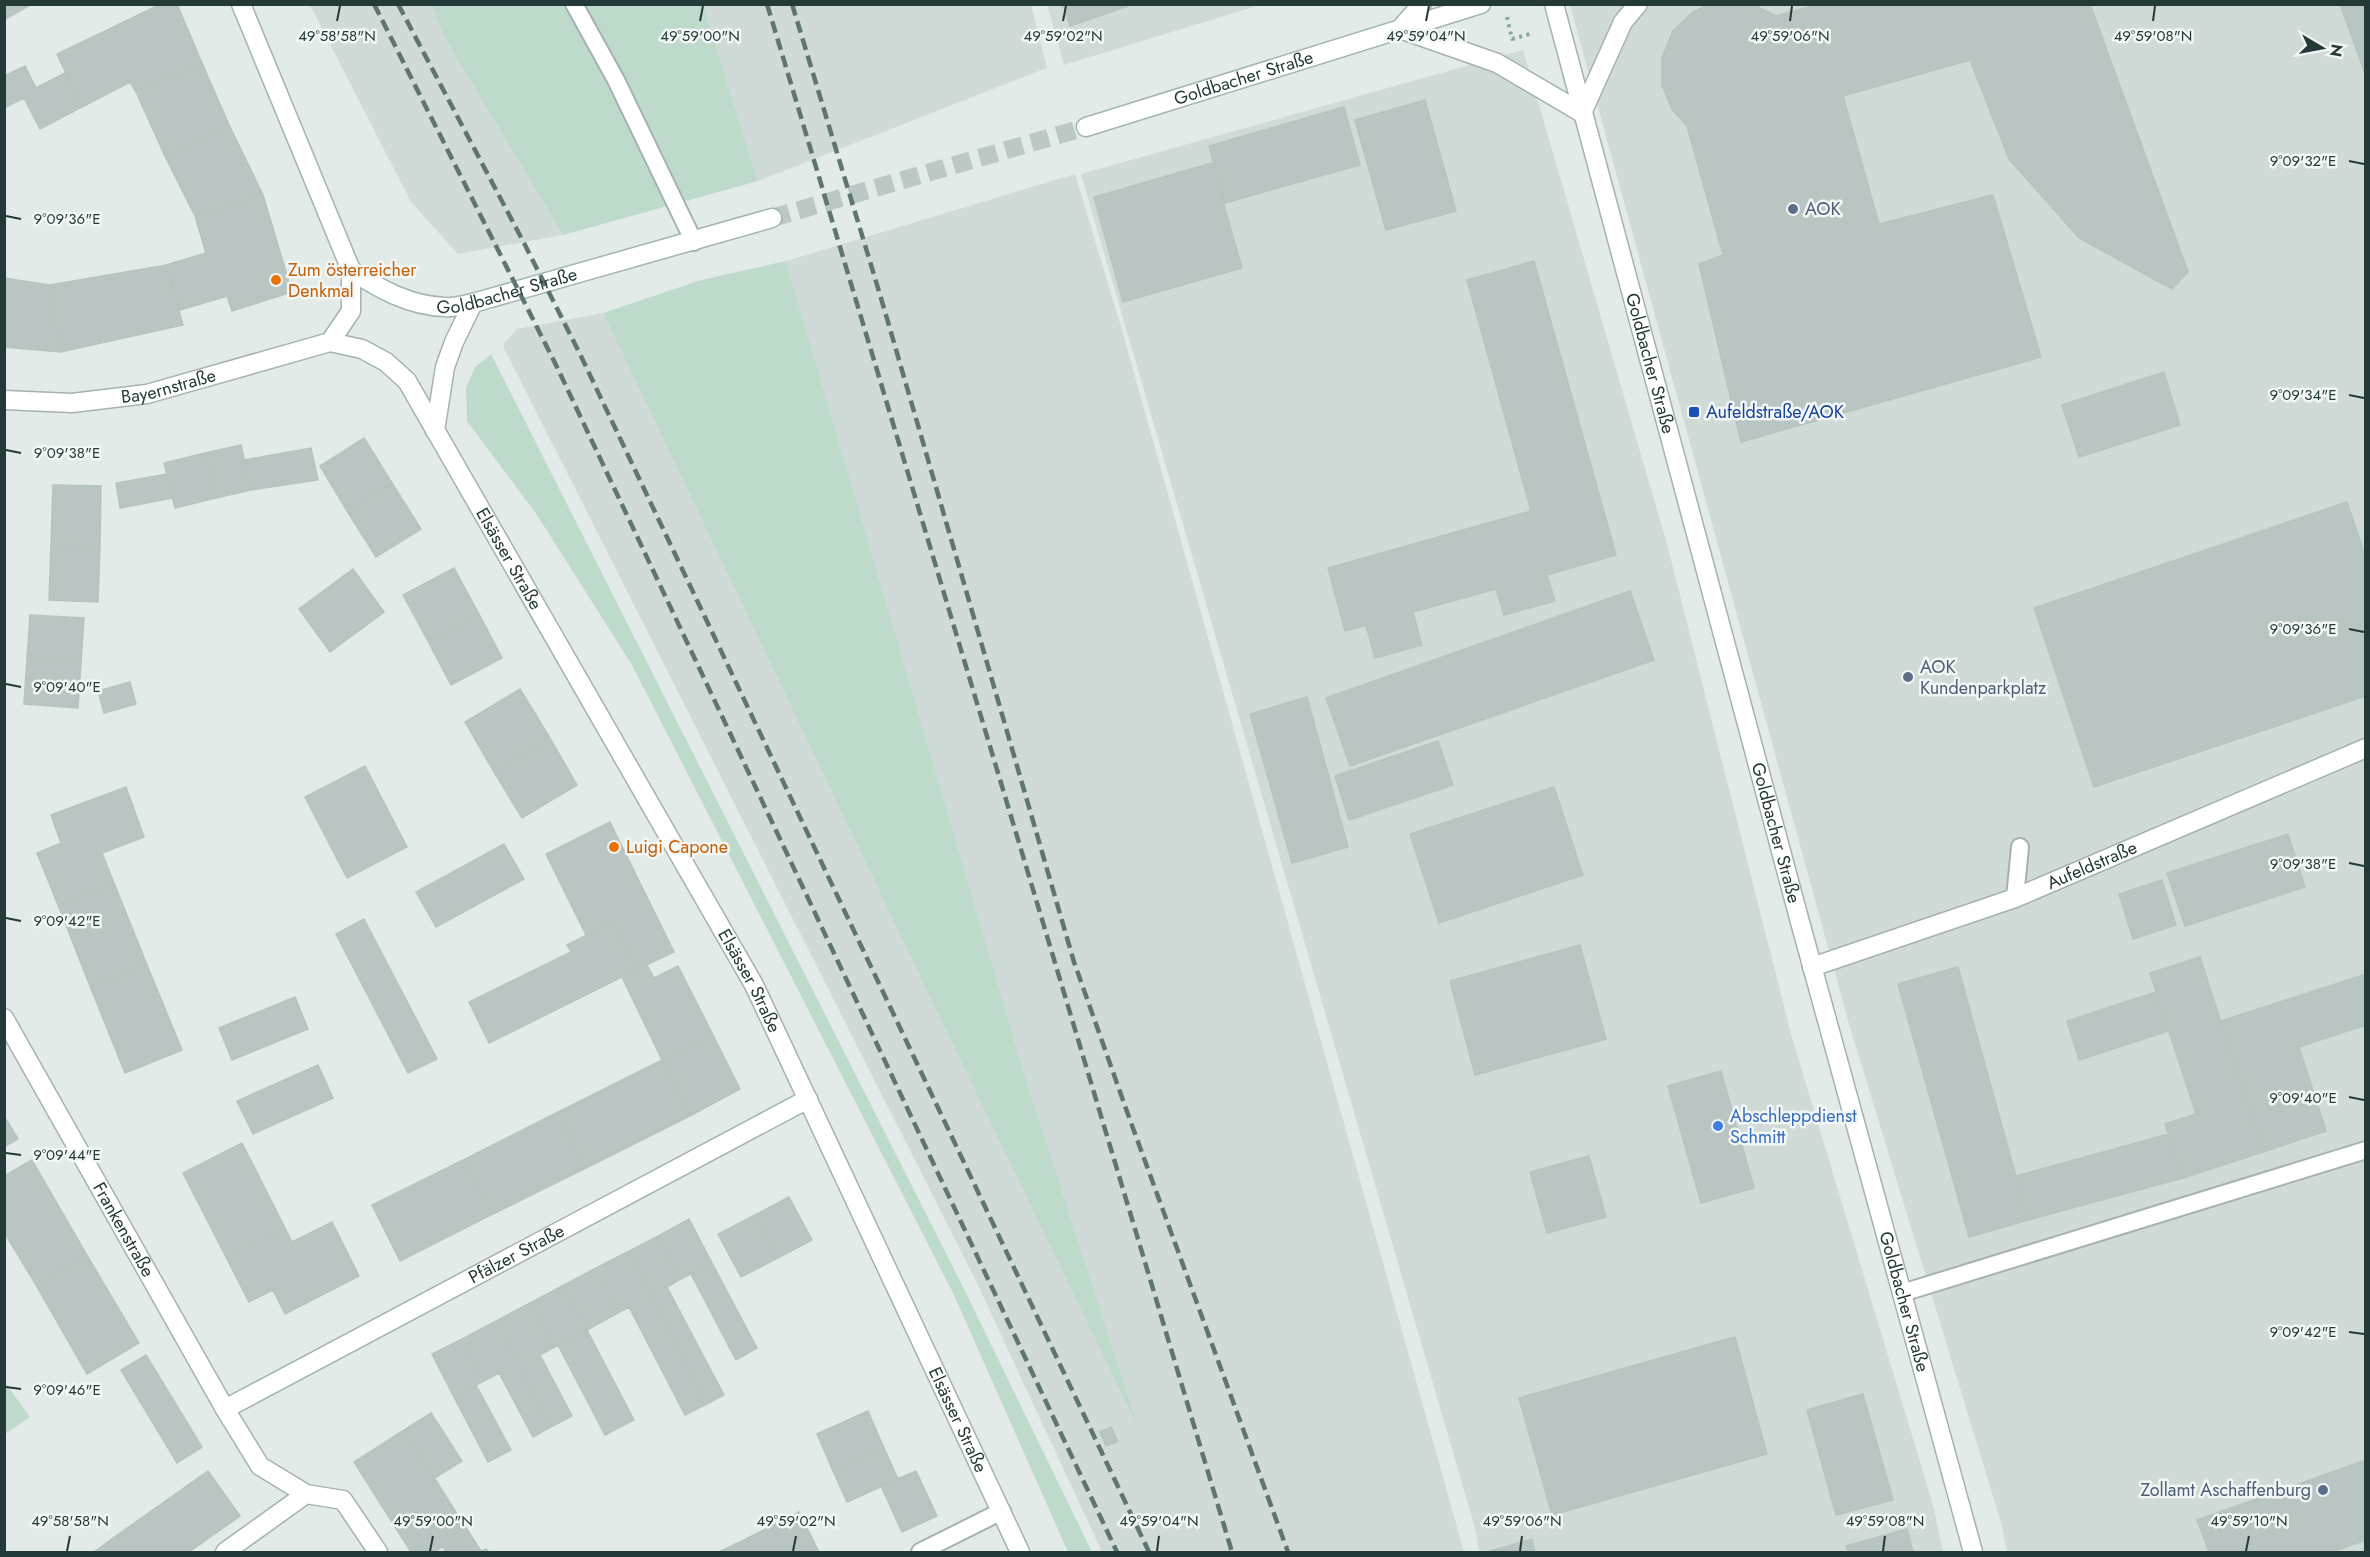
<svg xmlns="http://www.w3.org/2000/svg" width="2370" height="1557" viewBox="0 0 2370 1557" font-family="Jost,sans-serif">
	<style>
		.built { fill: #d0dad7 }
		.green { fill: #bddaca }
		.building { fill: #b8c5c2; stroke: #b5c4c0; stroke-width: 1.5 }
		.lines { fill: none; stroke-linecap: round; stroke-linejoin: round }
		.secondary-tunnel { stroke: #bcc8c5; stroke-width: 18; stroke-dasharray: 18 9; stroke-linecap: butt }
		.service-casing { stroke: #a5b2b0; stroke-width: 20 }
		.minor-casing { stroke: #a5b2b0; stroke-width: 21 }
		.secondary-casing { stroke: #a2b5b2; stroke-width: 21 }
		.path { stroke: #86aba6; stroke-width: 4; stroke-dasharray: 3 4.5; stroke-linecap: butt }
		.service { stroke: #fff; stroke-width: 16 }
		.minor { stroke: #fff; stroke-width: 18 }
		.secondary { stroke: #fff; stroke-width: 18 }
		.rail { stroke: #5e7573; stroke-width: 4.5; stroke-dasharray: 12 6; stroke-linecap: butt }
		.ticks { fill: none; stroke: #243a38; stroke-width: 2 }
		.service-dot { fill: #5c6f8a; stroke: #f2f7f6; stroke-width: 2 }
		.food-dot { fill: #e8710a; stroke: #f2f7f6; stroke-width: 2 }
		.transit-dot { fill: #1a4fb4; stroke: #f2f7f6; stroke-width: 2 }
		.shop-dot { fill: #3f7fe0; stroke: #f2f7f6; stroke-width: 2 }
		.labels { text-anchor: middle; stroke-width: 5; stroke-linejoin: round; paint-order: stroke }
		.street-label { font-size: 18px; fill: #243a38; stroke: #f2f7f6 }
		.service-label { font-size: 18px; fill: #4e5e75; stroke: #f2f7f6; text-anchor: start }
		.food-label { font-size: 18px; fill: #c56008; stroke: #f2f7f6; text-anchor: start }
		.transit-label { font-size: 18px; fill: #164399; stroke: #f2f7f6; text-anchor: start }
		.shop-label { font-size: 18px; fill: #366cbe; stroke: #f2f7f6; text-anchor: start }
		.ticks-label { font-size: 15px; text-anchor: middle; fill: #243a38; stroke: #f2f7f6; stroke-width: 5; stroke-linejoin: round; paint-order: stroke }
	</style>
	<rect width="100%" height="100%" fill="#e2ebe8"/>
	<path class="built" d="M1047,4L1260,5L1064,65Z
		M310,5H431L444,37L563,235L458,254L411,202Z
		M703,5H1031L1047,68L758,181Z
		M1570,5H2365V1552H2007L2002,1526L1849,1024Z
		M1523,50L1667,544L1791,1034L1933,1505L1943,1552H1479L1475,1528L1081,174Z
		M1075,174L1122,330L1464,1552H1102L977,1283L504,348V344L517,329L603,313L925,987L1136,1421L1024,1073L786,261Z"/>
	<path class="green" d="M431,5H703L758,181L563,235L444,37Z
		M786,261L1024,1073L1138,1427L925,987L603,313L701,280Z
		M491,354L962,1285L1092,1552H1068L954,1295L632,665L537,515L467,421L466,388L475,367Z
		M4,1381L30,1417L5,1434H4Z"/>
	<path class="building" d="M4,4H32L4,20Z
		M161,4H177L202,63L136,92L130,82L82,107L57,54Z
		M1063,4H1134L1070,26Z
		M1710,4H1752L1776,16L1819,4H2090L2188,272L2172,289L2079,238L2009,159L1970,60L1843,96L1879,224L1993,195L2041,357L1741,442L1699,264L1723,255L1687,126L1672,109L1662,85V58L1673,31L1693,12Z
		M2340,4H2366V76Z
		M202,63L230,127L165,156L136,92Z
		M25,66L36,88L65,73L82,107L40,129L24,98L4,108V76Z
		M1425,100L1456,211L1386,230L1355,120Z
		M1344,107L1360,165L1225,203L1209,146Z
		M230,127L263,195L195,216L165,156Z
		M1212,163L1242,268L1123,302L1094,197Z
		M263,195L292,292L232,311L227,296L180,310L166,265L206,253L195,216Z
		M1534,261L1616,555L1547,575L1555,601L1504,615L1496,589L1413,612L1422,645L1375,658L1366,625L1345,631L1328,568L1531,511L1467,280Z
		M166,265L183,325L60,352L49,285Z
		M4,278L49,285L60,352L4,347Z
		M2164,372L2180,425L2079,457L2062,405Z
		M364,438L392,483L347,511L320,466Z
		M241,445L251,490L216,498L205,453Z
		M311,448L318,480L251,490L244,460Z
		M205,453L216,498L175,508L164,463Z
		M167,474L173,498L120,508L116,483Z
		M392,483L421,529L376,557L347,511Z
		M53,485L101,486L100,546L51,544Z
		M2347,502L2366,558V696L2094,787L2034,608Z
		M51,544L100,546L98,602L49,600Z
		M454,568L479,614L428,641L403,595Z
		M353,569L384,612L330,652L299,609Z
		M1630,591L1654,660L1350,766L1326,698Z
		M479,614L502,658L451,685L428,641Z
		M30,615L84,618L81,663L27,659Z
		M27,659L81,663L78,708L24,704Z
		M130,682L136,704L104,713L98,691Z
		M520,689L550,738L494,772L465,722Z
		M1307,697L1348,847L1292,863L1250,714Z
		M550,738L577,785L522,818L494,772Z
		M1438,741L1453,785L1349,820L1335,776Z
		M365,766L407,847L347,878L305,797Z
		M126,787L144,837L102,853L114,883L58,905L37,853L61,843L51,815Z
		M1554,787L1583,875L1439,923L1410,834Z
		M610,822L674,952L636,970L612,922L586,935L546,854Z
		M2288,834L2305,887L2185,926L2167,873Z
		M504,844L524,879L436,927L416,892Z
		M2162,880L2176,925L2133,939L2119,894Z
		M114,883L147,965L90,986L58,905Z
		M364,919L437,1059L408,1073L336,934Z
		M612,922L636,970L489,1043L469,1002L571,952L567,945Z
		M1580,945L1606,1039L1475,1075L1450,981Z
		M2200,957L2263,1152L2183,1178L2165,1124L2196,1114L2150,973Z
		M147,965L182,1050L125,1073L90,986Z
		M647,965L654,978L678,966L713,1035L662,1060L622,977Z
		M1958,967L2028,1220L1969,1237L1898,984Z
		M2366,974V1025L2299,1047L2326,1131L2263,1152L2221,1021Z
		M2156,992L2168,1031L2079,1060L2067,1021Z
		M295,997L308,1029L232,1060L219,1028Z
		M713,1035L740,1089L690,1116L662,1060Z
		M662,1060L690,1116L586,1168L558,1112Z
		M318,1065L333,1098L253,1134L237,1101Z
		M1721,1071L1754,1188L1701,1203L1668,1086Z
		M558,1112L586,1168L493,1214L465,1159Z
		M4,1116L18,1139L4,1147Z
		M2169,1134L2183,1178L2028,1220L2016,1176Z
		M242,1143L285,1228L226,1257L183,1173Z
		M1589,1156L1606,1217L1547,1233L1530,1172Z
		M465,1159L493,1214L400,1261L372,1205Z
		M32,1160L88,1257L36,1285L4,1232V1176Z
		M789,1197L812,1240L778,1258L755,1215Z
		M755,1215L778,1258L741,1277L718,1234Z
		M689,1219L712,1263L679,1280L658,1236Z
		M332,1222L359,1276L285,1314L273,1290L249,1302L226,1257L285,1228L292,1242Z
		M658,1236L679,1280L667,1287L724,1395L705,1405L629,1251Z
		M629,1251L705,1405L685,1415L629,1307L618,1313L596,1268Z
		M88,1257L139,1343L87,1374L36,1285Z
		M712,1263L757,1348L736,1360L691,1274Z
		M596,1268L618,1313L587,1330L564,1285Z
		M564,1285L587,1330L553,1348L530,1303Z
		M530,1303L553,1348L540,1355L572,1416L551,1427L498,1320Z
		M498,1320L551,1427L533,1437L499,1373L484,1381L462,1339Z
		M587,1330L634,1420L605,1435L558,1345Z
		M1735,1337L1767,1454L1552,1515L1519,1398Z
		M462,1339L484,1381L454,1397L432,1354Z
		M146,1355L202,1447L177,1463L121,1370Z
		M476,1385L511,1450L488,1462L454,1397Z
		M1863,1394L1893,1500L1836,1515L1807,1410Z
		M868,1411L884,1448L833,1471L817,1434Z
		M431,1413L462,1461L435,1478L404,1430Z
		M1111,1427L1118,1441L1106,1446L1100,1432Z
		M404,1430L468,1531L434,1552H411L354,1462Z
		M884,1448L898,1479L847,1502L833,1471Z
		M2366,1460V1540L2332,1552H2209L2197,1520Z
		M208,1471L240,1516L189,1552H128L116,1536Z
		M916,1471L937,1516L902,1532L881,1486Z
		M799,1512L819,1552H719L742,1541Z
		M1907,1529L1913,1552H1848L1846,1546Z
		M468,1531L481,1551L486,1549L489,1552H446L443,1547Z
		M116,1536L128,1552H94Z
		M1532,1539L1535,1552H1490V1551Z"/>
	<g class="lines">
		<path class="secondary-tunnel" d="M772,218L1086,127"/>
		<g class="service-casing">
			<path id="service" d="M574,4L616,80L694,242
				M2015,898L2020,847
				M1902,1293L2366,1150
				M920,1552L1002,1511"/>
		</g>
		<g class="minor-casing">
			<g id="minor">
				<path d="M1422,4L1400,29L1497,63L1582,113"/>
				<path id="s1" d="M1554,4L1800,922L1973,1552"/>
				<path d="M1582,113L1623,22L1638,4"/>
				<path d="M330,342L351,311V270"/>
				<path id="s2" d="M4,400L72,403L147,394L330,342L362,349L386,362L407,381L754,985L1020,1552"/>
				<path d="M435,431L445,367L454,342L473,303"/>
				<path id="s3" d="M1812,967L2015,898L2366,748"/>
				<path id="s4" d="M4,1018L225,1409L260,1466L306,1494L343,1500L378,1552"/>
				<path id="s5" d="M225,1409L808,1099"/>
				<path d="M225,1552L306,1494"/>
			</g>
		</g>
		<g class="secondary-casing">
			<g id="secondary">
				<path id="s6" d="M241,4L351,270C379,289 410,306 445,307C454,308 464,305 473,303L772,218"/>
				<path id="s7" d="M1086,127L1481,4"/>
			</g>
		</g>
		<path class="path" d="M1507,17L1512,39L1533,33"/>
		<use href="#service" class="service"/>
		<use href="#minor" class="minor"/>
		<use href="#secondary" class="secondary"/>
		<path class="rail" d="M374,4L556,365L1117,1552
			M398,4L524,243L580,354L1149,1552
			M767,4L1232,1552
			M792,4L881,298L1074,962L1130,1120L1288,1552"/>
	</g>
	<path class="ticks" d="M337,21L340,6M700,21L703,6M1063,21L1066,6M1426,21L1429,6M1790,21L1792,6M2153,21L2155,6M2349,161L2364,164M6,216L21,219M2349,395L2364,398M6,450L21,453M2349,629L2364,632M6,684L21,687M2349,863L2364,866M6,918L21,921M2349,1097L2364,1100M6,1153L21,1155M2349,1332L2364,1334M6,1387L21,1389M67,1551L70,1536M430,1551L433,1536M793,1551L796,1536M1157,1551L1159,1536M1520,1551L1522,1536M1883,1551L1885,1536M2246,1551L2249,1536"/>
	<g class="service-dot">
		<circle cx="1793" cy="209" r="6"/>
		<circle cx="1908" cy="677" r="6"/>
		<circle cx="2323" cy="1490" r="6"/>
	</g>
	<g class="food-dot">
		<circle cx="276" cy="280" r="6"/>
		<circle cx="614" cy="847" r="6"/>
	</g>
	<rect class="transit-dot" x="1688" y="406" width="12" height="12" rx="3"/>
	<circle class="shop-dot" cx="1718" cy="1126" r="6"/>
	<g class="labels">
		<g class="street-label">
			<text dy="6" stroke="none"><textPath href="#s7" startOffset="165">Goldbacher Straße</textPath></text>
			<text dy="6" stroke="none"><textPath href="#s6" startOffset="454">Goldbacher Straße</textPath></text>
			<text dy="6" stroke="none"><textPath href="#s1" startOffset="372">Goldbacher Straße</textPath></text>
			<text dy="6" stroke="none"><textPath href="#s2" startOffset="166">Bayernstraße</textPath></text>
			<text dy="6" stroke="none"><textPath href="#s2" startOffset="627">Elsässer Straße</textPath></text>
			<text dy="6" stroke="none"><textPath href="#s1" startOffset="858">Goldbacher Straße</textPath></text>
			<text dy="6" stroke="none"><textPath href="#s3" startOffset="298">Aufeldstraße</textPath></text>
			<text dy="6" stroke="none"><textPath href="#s2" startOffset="1113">Elsässer Straße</textPath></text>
			<text dy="6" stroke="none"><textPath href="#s4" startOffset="243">Frankenstraße</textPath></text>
			<text dy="6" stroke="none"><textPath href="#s5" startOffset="330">Pfälzer Straße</textPath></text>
			<text dy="6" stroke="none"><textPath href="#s1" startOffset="1344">Goldbacher Straße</textPath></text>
			<text dy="6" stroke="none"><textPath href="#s2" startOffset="1599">Elsässer Straße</textPath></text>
		</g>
		<g class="service-label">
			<text x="1805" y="215">AOK</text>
			<text x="1920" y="673">AOK<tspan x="1920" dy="21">Kundenparkplatz</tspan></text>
			<text x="2311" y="1496" text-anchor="end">Zollamt Aschaffenburg</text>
		</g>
		<g class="food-label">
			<text x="288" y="276">Zum österreicher<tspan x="288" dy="21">Denkmal</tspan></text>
			<text x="626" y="853">Luigi Capone</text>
		</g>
		<g class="transit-label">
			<text x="1706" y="418">Aufeldstraße/AOK</text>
		</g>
		<g class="shop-label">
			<text x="1730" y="1122">Abschleppdienst<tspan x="1730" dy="21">Schmitt</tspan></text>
		</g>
	</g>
	<g class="ticks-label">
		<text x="337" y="41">49°58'58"N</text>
		<text x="700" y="41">49°59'00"N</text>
		<text x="1063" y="41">49°59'02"N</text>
		<text x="1426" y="41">49°59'04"N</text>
		<text x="1790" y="41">49°59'06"N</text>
		<text x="2153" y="41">49°59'08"N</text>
		<text x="2303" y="166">9°09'32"E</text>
		<text x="67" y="224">9°09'36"E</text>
		<text x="2303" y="400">9°09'34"E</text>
		<text x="67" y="458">9°09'38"E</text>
		<text x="2303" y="634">9°09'36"E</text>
		<text x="67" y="692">9°09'40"E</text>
		<text x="2303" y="869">9°09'38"E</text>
		<text x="67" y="926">9°09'42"E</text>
		<text x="2303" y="1103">9°09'40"E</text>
		<text x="67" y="1160">9°09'44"E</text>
		<text x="2303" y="1337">9°09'42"E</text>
		<text x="67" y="1395">9°09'46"E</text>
		<text x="70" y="1526">49°58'58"N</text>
		<text x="433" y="1526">49°59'00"N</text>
		<text x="796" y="1526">49°59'02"N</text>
		<text x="1159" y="1526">49°59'04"N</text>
		<text x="1522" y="1526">49°59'06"N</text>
		<text x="1885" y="1526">49°59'08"N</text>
		<text x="2249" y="1526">49°59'10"N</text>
	</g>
	<rect width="2370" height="1557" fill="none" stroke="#243a38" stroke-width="12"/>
	<g transform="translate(2322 48) rotate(100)" stroke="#f2f7f6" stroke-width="4.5" paint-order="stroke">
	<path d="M0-4.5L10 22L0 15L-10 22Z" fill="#243a38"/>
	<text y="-9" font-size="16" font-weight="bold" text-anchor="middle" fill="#243a38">N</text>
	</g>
</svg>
